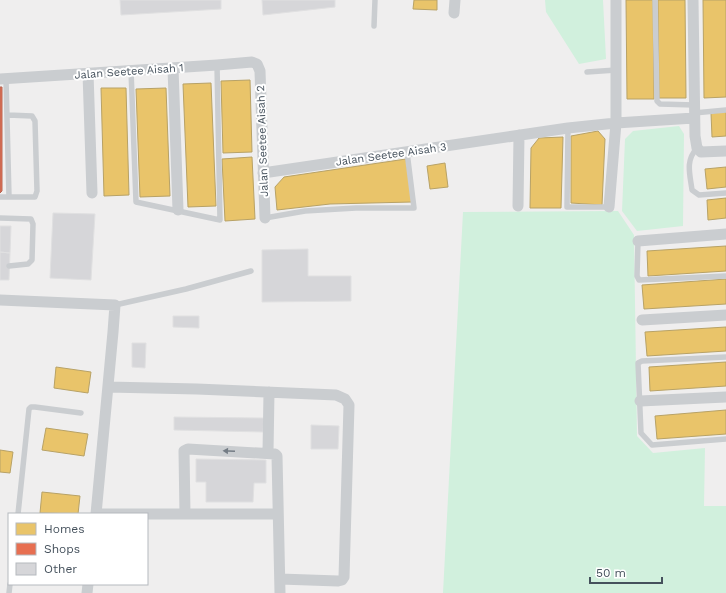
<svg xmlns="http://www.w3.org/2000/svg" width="726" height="593" viewBox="0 0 726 593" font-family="'Work Sans',sans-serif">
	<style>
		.green { fill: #d1f0dd }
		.homes { fill: #e9c46a; stroke: #b8a266 }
		.shops { fill: #e76f51; stroke: #b66654 }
		.building { fill: #d6d6d9; stroke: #e0e0e1 }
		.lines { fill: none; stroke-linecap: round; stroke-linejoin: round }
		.service { stroke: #cacdd0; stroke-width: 5.5 }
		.minor { stroke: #cacdd0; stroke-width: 11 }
		.oneway { fill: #747c85 }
		.labels { text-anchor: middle; stroke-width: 4; stroke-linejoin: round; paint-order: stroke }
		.street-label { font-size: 11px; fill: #45515c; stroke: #fff }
	</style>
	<rect width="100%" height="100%" fill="#efeeee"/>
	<path class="green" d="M545,0H603L606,59L579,64L546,12Z
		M679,126L684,134L683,226L637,231L622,211L625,139L633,131Z
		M618,211L634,235L637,436L653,453L705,448L704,506H726V593H443L463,212Z"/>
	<path class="homes" d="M414,0H437V10L413,9Z
		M626,0H653L654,99H627Z
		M658,0H685L686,98H659Z
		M703,0H726V97L704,98Z
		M250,80L252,152L223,153L221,81Z
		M211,83L216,206L188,207L183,84Z
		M101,88H126L129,195L104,196Z
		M166,88L170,196L140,197L136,89Z
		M726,112V136L712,137L711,113Z
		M598,131L605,139L602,205L571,203V136Z
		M563,137L561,208H530L531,148L539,138Z
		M252,157L255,219L225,221L222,159Z
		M406,159L412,202L330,204L277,210L275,187L284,177Z
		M445,163L448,187L430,189L427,166Z
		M726,167V187L707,189L705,169Z
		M726,198V218L708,220L707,200Z
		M726,246V271L648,276L647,251Z
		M726,279V304L644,309L642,285Z
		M726,327V351L647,356L645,332Z
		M726,362V386L650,391L649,367Z
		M56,367L91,372L88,393L54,388Z
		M726,410V434L657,439L655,416Z
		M46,428L88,434L84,456L42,450Z
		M0,450L13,452L10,473L0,472Z
		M42,492L80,496L78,514L40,513Z"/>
	<path class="shops" d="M0,87H2V191L0,193Z"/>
	<path class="building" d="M120,0H221V9L121,15Z
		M262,0H335V7L263,15Z
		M53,213L95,214L91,280L50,278Z
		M0,226H11L10,253L0,252Z
		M308,249V276H351V301L262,302V250Z
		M0,252L10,253L9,280H0Z
		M173,316H199V328L173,327Z
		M132,343H146L145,368L132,367Z
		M174,417L264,418L263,432L174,430Z
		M311,425L339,426L338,449H311Z
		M196,459L266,460V483H254L253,502H206V482H196Z"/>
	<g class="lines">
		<path class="service" d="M655,0L657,101L660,104L694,105
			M374,26L375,0
			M131,70L136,202L220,220L217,65
			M587,72L616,70
			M6,79L9,197
			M694,113L726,110
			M568,128L567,207H609
			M697,148C685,161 690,174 692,190L699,195L726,193
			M0,197H35L37,191L35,121L32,116L8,115
			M0,218L31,219L33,224L32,260L28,264L9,266
			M265,218L305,211L356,208H414L407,152
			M638,241L637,276L639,280L726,276
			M115,305L186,289L251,271
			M726,357L642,361L638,363L641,433L652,445L726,439
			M18,514L29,409L31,407H35L81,413
			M9,593L10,584"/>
		<path class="minor" d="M693,0L695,136L697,148L701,152L726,151
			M454,13L455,0
			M173,68L178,210
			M88,73L92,193
			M0,79L217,65L252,62L257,64L260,71L265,218
			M263,173L568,128L616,123L694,118
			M518,206L519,135
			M609,207L616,123V0
			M638,241L726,234
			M0,300L115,305L113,332L96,514H278
			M642,320L726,315
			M108,387L197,389L336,395L345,399L349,405L344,577L342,580L338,581L280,579
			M640,401L726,397
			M268,452L269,392
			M185,514L184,451L188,449L275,454L277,456L280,593
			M87,593L88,584"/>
	</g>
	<defs><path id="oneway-solid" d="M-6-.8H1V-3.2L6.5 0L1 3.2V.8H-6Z"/></defs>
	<use class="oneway" href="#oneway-solid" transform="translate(229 451) rotate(-177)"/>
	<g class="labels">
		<g class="street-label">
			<text transform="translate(129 71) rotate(-4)" y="4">Jalan Seetee Aisah 1</text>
			<text transform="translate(262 141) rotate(-92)" y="4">Jalan Seetee Aisah 2</text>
			<text transform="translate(391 154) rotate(-8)" y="4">Jalan Seetee Aisah 3</text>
		</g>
	</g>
	<rect x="8" y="513" width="140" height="72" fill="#ffffff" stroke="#b5b9be"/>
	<rect x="16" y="523" width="20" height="12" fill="#e9c46a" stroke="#b5b9be"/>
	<text x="44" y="533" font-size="12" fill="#45515c">Homes</text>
	<rect x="16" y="543" width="20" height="12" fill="#e76f51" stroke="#b5b9be"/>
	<text x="44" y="553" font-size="12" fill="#45515c">Shops</text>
	<rect x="16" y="563" width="20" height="12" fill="#d6d6d9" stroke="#b5b9be"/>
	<text x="44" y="573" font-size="12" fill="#45515c">Other</text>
	<path d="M590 577v6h72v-6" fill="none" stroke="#45515c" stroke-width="2"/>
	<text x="596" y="577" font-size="12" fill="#45515c" stroke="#ffffff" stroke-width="3" paint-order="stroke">50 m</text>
</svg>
